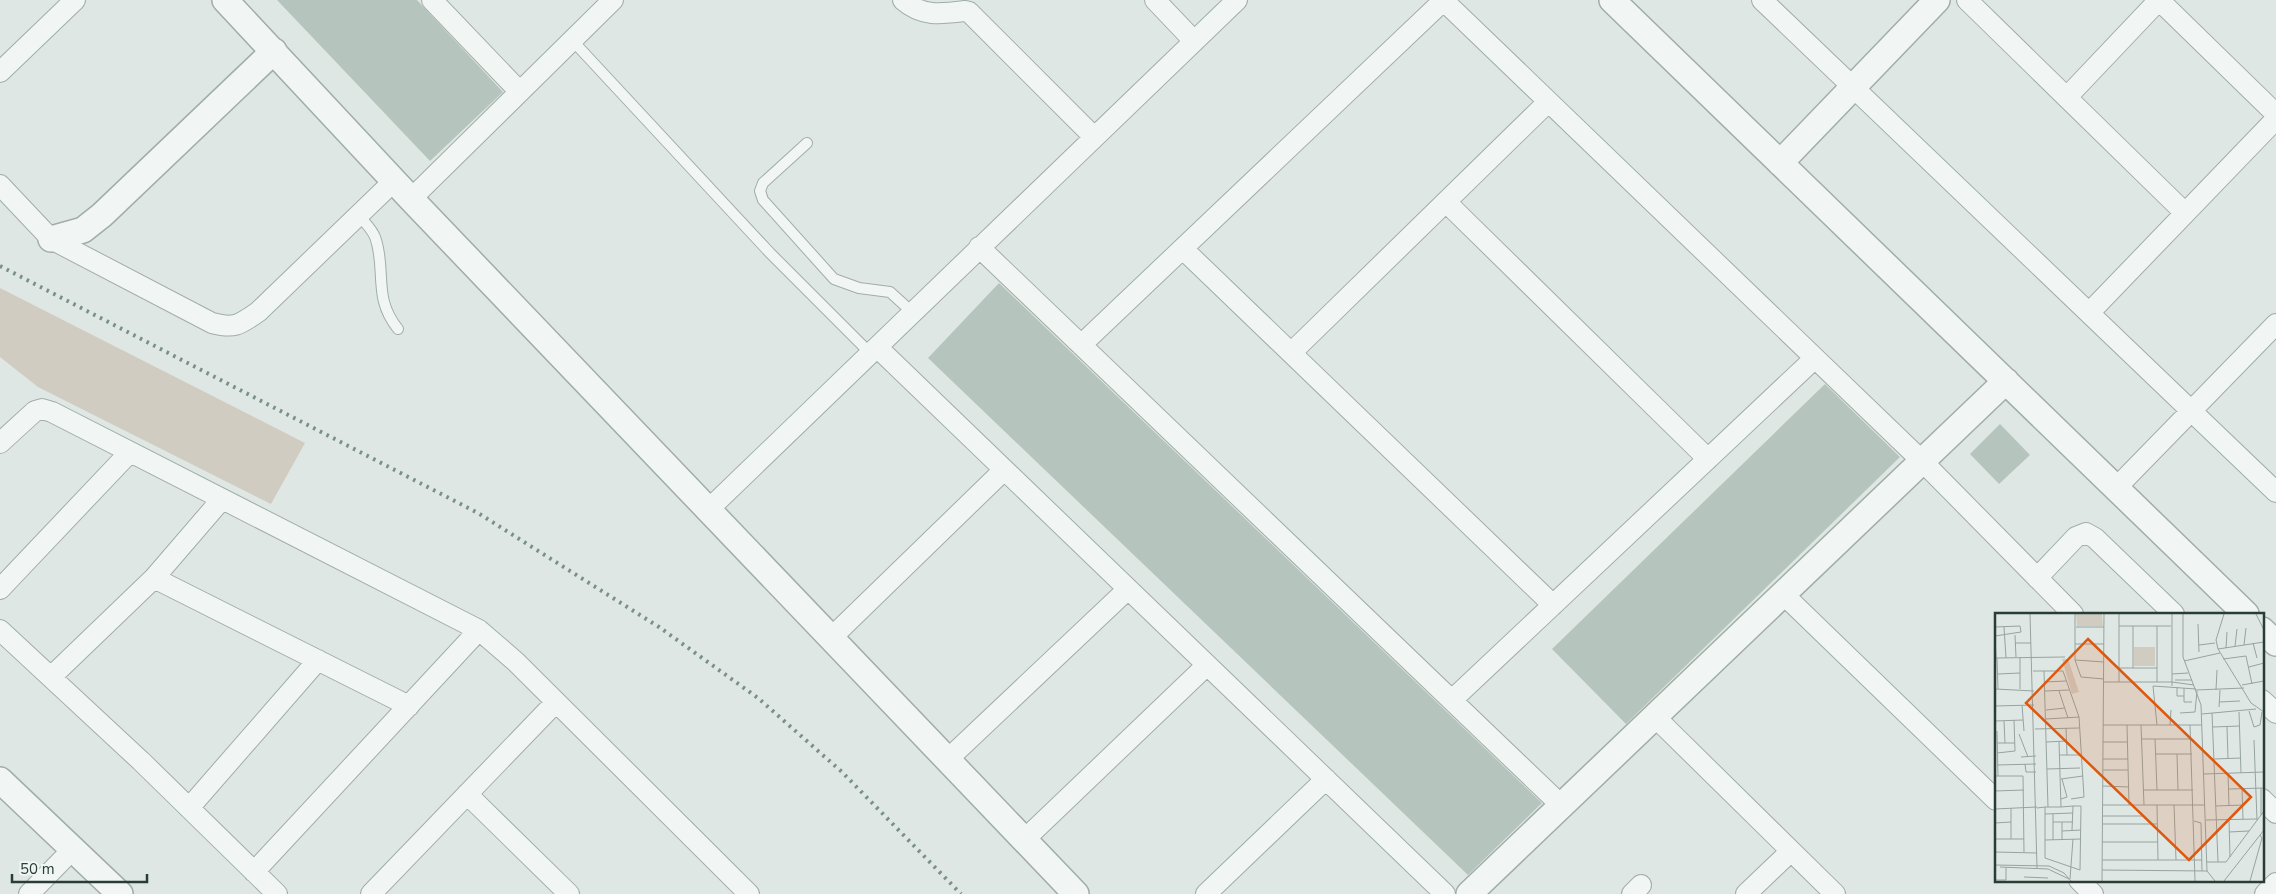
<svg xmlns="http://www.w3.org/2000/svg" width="2276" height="894" viewBox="0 0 2276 894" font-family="'Nunito Sans',sans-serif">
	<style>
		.green { fill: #d0ccc1 }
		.building { fill: #b6c4be }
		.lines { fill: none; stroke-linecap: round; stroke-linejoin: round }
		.service-casing { stroke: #a1ada8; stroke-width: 12 }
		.minor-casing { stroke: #a1ada8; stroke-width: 22 }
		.tertiary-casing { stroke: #a1ada8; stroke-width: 28 }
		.service { stroke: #f1f6f4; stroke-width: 10 }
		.minor { stroke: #f1f6f4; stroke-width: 20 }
		.tertiary { stroke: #f1f6f4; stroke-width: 25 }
		.rail { stroke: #799086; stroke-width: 4; stroke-dasharray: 2.5 5; stroke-linecap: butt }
		.inset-road { fill: none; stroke: #96a39e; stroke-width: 1 }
		.view { fill: #de580e; fill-opacity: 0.15; stroke: #de580e; stroke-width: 2.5 }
		.inset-edge { fill: none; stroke: #293d35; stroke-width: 2.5 }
	</style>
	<rect width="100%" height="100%" fill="#dfe7e4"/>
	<path class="green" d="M0,288L305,443L271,504L38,387L0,357Z"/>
	<path class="building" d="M277,0H417L503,92L430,161Z
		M999,283L1542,803L1468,875L928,358Z
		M1825,384L1900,457L1626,724L1552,649Z
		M2000,424L2030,455L1999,484L1970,454Z"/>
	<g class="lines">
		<g class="service-casing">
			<path id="service" d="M572,40L770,253L870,353
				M807,143L763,183L760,191L763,200L834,279L859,288L890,292L912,312
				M359,215C364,222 372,229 375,237C387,270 372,297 398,329"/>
		</g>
		<g class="minor-casing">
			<path id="minor" d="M432,0L519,91
				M903,0C922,17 942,14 965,11L969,12L1094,137
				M1155,0L1194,41
				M1443,0L1922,461L2073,614
				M1762,0L2276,492
				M1967,0L2185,213
				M2159,0L2276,114
				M0,72L75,0
				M2067,97L2159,0
				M0,185L51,239L212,323C235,329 239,325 258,312L395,180
				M411,199L613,0
				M1446,202L1708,459
				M979,247L1562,806
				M1183,249L1553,605
				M2089,313L2276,119
				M1081,345L1443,1
				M877,347L1445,894
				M1291,353L1548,102
				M0,443L35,411L42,409L52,412L479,630L516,662L749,894
				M2117,487L2276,324
				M708,510L1237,0
				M154,578L409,706
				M2037,578L2076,537L2086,533L2095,538L2174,614
				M0,589L130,452
				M1783,594L1996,800
				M0,630L141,761L277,894
				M831,638L1004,470
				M51,677L154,578L222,499
				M1452,700L1815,358
				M2262,700L2276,713
				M1655,717L1835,894
				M947,760L1128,589
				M467,794L569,894
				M2262,799L2276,813
				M189,808L318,660
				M1024,840L1207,665
				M254,872L479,630
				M2079,880L2093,894
				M29,894L74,848
				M371,894L556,702
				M1206,894L1326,779
				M1632,894L1641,885
				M1746,894L1791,851
				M2265,894L2276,883"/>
		</g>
		<g class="tertiary-casing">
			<path id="tertiary" d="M225,0L411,199L1076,894
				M1612,0L2246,614
				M1780,163L1937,0
				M51,239L83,230L102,215L274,51
				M2262,630L2276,643
				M0,780L120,894
				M1469,894L2006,381"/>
		</g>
		<use href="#service" class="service"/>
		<use href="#minor" class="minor"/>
		<use href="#tertiary" class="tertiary"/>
		<path class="rail" d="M0,266L478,513L659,627L758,698L842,772L961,894"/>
	</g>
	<g transform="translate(1995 613)">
		<rect width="269" height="269" fill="#dfe7e4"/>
		<path d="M81,1H107L108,13H82ZM139,34H160V53H139ZM67,46H73L84,79L77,81Z" fill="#d0ccc1"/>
		<path class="inset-road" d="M35,1L42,255M80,1V47L86,64L109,66M177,1V73M188,1V44L206,92L212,258L220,268M229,1L221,27L223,36L256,90L269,99M261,1L269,17M203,11L204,39M124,13H176M0,14L25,13L26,19L0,23L1,45M9,14L11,45M81,14H109M20,22L21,44M20,30H36M258,30L262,45M80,31H109M204,32L220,30M249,32L251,15M240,33L242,16M231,35L232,19M223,36L269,29M25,44V76M1,45L70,44M2,45L3,76M228,46L251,43L257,71M80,47L109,49M189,48L225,40M254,54L269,50M124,55H162M138,55V13M38,58H68L84,104L89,184L76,186M49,58L53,194M3,61L25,60M177,61L193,60M180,67H197M49,69L71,68M108,69H177L199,72M124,69V1M162,69V13M247,72L269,68M182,74V83H189M189,75V89H197M0,76L39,78M201,77L249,75M221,77L222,57M50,78L74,77M64,78L73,105M224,89L245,88M27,92L29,118M0,93L39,92M224,94L225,77M51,97L70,95M254,98L259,114L265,112L267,99M244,99L246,160M185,100L200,99L202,78M217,100L223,249M207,101L261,96M51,106L84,104M0,108L28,107M9,108L10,130M108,112H207M132,112L134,192M146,112L149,192M162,112L158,73L201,76M175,112L176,97M195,112L200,268M218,114L245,113M232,114L233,145M71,115L72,142M40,116L84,115M2,118L3,163M24,121L33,144M146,126H196M160,126L162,177M259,127L262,207M64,128L66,194M51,129L72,128M108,129H132M2,130H20M2,140L20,138L19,107M161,141H197M182,141L183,177M65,142H85M26,144L41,143M108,146H133M219,146L246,145M30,151L31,159H41M2,152L41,151M52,156L85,155M108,157H133M233,160L234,193M209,161L269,159M0,163H28L29,239M66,166L88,163M108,173L134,174M247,175L248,206M266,175V202M234,176L269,175M149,177H198M0,178L29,177M66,186L72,184L67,166M108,192H210M162,192L163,247M179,192L181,247M221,193L248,192M16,195V226M42,195L50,194H66L78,193H86L85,257L50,245V194M0,196L42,194M50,201L78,200M108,203H149M211,207L262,206M234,207L235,244M199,208L206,210L207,258M58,209H78M67,209V226M0,210L16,209M108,211H162M77,217L78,193M67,218L86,217M234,219L254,218M0,226H29M50,227L86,226M58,227V201M107,229H163M0,239L42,240M107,247H207M212,249H231L269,198M0,252L54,253L69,260L76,268M5,254L53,256L74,266M107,257L212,258M29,264L53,265M75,266L78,226M0,267H11V254M107,268L109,1M229,268L269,217M255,268L267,225L265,222"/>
		<path class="view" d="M93,26L256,184L194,247L31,90Z"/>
		<rect width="269" height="269" class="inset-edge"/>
	</g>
	<path d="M12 874v8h135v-8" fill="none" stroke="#293d35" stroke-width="2.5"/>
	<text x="20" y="874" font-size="15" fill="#293d35" stroke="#eef5f2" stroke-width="4" paint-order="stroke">50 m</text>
</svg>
